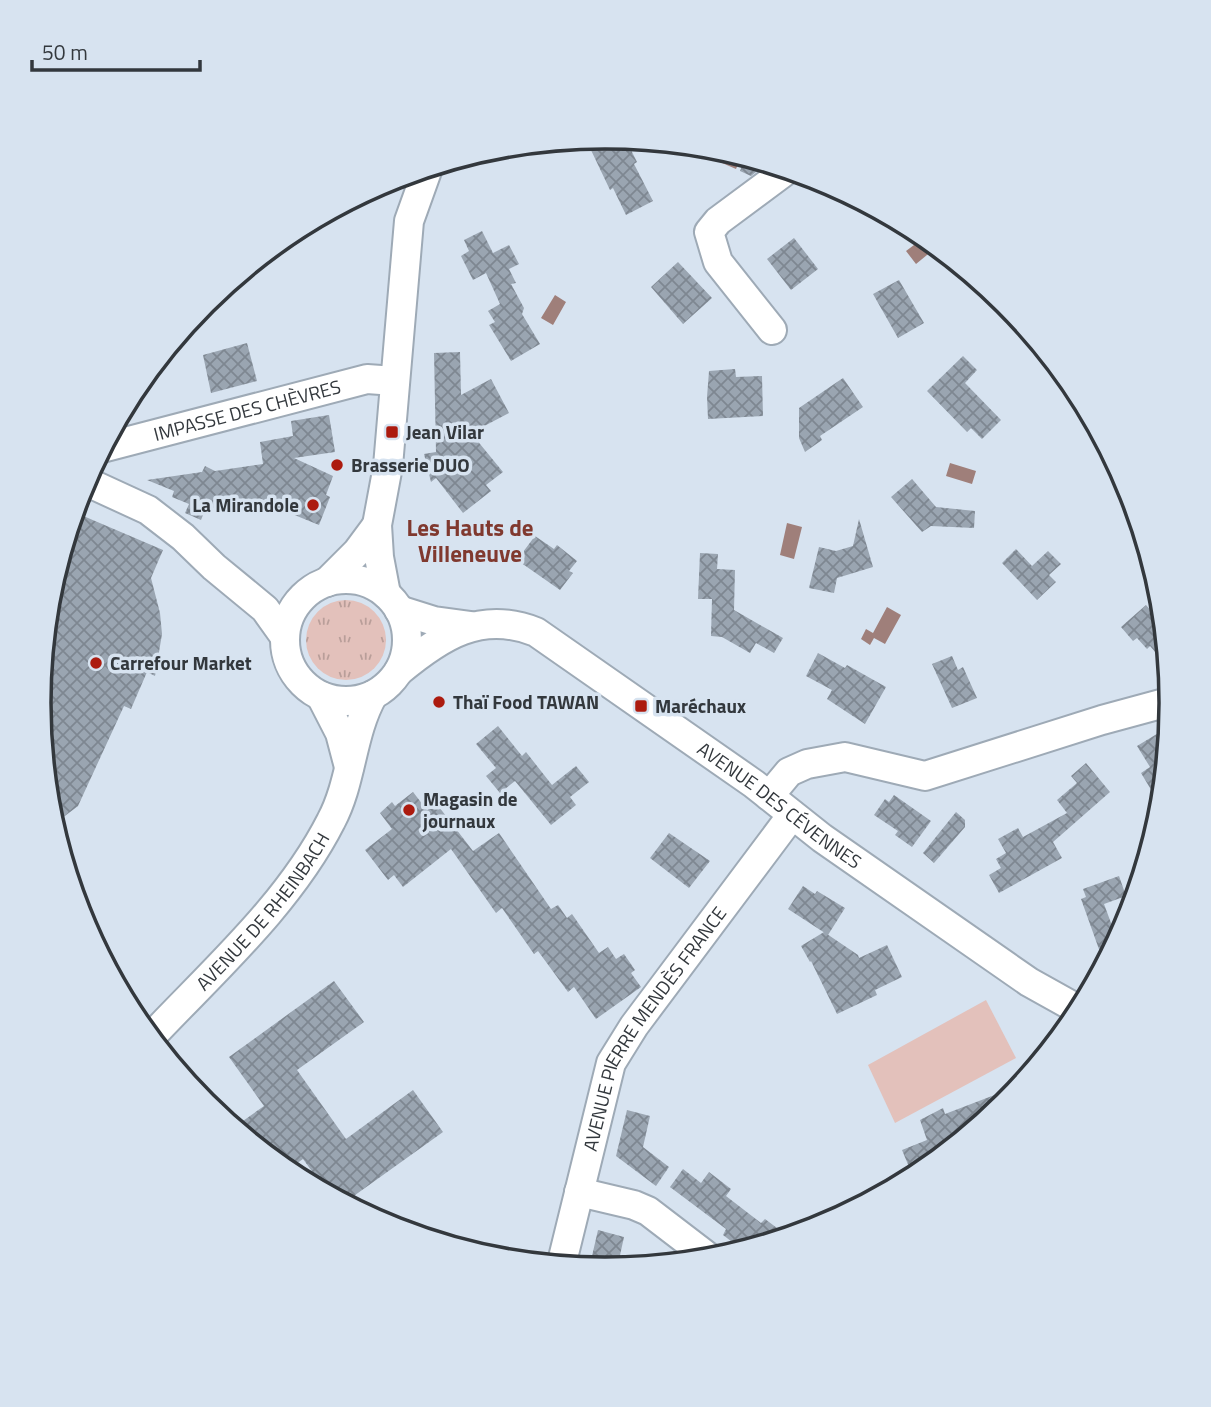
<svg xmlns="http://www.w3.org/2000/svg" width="1211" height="1407" viewBox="0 0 1211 1407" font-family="'Titillium Web',sans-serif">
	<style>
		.grass { fill: url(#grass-tufts) }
		.pitch { fill: #e3c1bb }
		.water { fill: #9f7f7a }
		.building { fill: url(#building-cross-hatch) }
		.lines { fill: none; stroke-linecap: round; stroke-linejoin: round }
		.minor-casing { stroke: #9eaab6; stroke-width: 32 }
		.minor { stroke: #fff; stroke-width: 28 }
		.poi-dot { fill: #ac1b0f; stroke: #d7e3f0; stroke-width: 2.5 }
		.labels { text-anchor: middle; stroke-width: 7; stroke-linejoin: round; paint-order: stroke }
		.street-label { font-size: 19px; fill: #33383d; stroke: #d7e3f0 }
		.poi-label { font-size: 19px; font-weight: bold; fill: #33383d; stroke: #d7e3f0; text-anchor: start }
		.quarter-label { font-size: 23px; font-weight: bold; fill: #80392f; stroke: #d7e3f0 }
		.rim { fill: none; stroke: #33383d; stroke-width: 3.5 }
	</style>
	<defs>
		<pattern id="grass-tufts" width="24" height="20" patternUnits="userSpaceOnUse" patternTransform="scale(1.75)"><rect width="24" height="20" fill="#e3c1bb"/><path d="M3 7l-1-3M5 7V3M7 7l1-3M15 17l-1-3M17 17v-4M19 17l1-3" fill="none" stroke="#b99e99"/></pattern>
		<pattern id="building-cross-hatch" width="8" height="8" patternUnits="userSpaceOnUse" patternTransform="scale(1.75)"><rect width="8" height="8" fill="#9aa5b1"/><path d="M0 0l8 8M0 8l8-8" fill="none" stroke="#7e8791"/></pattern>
	</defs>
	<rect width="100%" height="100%" fill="#d7e3f0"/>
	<path class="grass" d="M306 640a40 40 0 1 1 80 0a40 40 0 1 1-80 0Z"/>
	<path class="pitch" d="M986,1000L1016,1058L895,1123L868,1065Z"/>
	<path class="water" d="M703,146L717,147L742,155L736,169L699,153Z
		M926,236L938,246L916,264L906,251Z
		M555,295L566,302L553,325L541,318Z
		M950,463L976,471L972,484L946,476Z
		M787,523L802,527L794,559L780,555Z
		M887,607L901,615L885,644L874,638L870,645L861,639L866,629L873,633Z"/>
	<path class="building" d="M610,137L625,138L637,162L634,164L653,201L626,215L613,188L610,190L590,148Z
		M746,156L756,159L767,163L751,176L740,171Z
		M482,231L493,253L509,245L519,264L509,269L516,283L511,284L524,308L522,314L540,344L511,361L489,325L495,322L488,311L500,304L486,273L473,280L461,256L469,251L464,240Z
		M794,238L818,269L791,290L767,259Z
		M678,262L712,298L683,324L651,287Z
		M899,280L924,323L898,338L873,294Z
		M247,343L257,381L211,393L203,355Z
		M460,352L461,395L491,379L509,413L471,433L503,472L486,485L491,491L463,513L436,478L431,482L424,454L436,452L434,353Z
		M963,356L977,370L965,383L1001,420L982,439L971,428L967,432L927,391Z
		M735,369L736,377L762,376L763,416L708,419L707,397L709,371Z
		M843,378L863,407L820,436L822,440L805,452L799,438V408Z
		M329,415L335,452L294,458L333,476L326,495L330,497L319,525L270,505L267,511L227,496L221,511L207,505L201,520L185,513L189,504L172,497L174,491L147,480L202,472L205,466L215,471L263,464L260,442L293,436L291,421Z
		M912,479L936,507L975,511L974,528L931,526L922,532L891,497Z
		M74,512L163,550L151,578L160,613L162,634L155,676L147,672L131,709L124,706L78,806L53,825L49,814L38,703L49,592Z
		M859,519L873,567L837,578L834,593L809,588L819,547L836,551L853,546Z
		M535,536L554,549L557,545L577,561L569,571L573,573L560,590L517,560Z
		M1016,549L1032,566L1048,551L1061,564L1049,575L1056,582L1037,600L1002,563Z
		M700,553L718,554L717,569L735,570L734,610L783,638L774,653L756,643L750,653L722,637L711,636L712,599H698Z
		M1146,605L1154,614L1163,606L1169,668L1150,646L1147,649L1137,638L1133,641L1121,627Z
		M818,653L845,668L847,665L886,687L865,724L827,699L832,690L806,676Z
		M952,656L958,670L963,667L977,698L952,708L932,664Z
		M498,726L522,756L526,752L552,785L576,766L589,782L570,797L576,805L551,825L515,781L500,793L486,776L496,768L476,744Z
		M1170,726L1167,762L1162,808L1141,773L1150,767L1137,746Z
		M1086,763L1110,792L1053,842L1062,858L999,893L989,875L1001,868L996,859L1006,853L998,839L1018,828L1023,837L1067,813L1057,800L1077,783L1071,776Z
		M413,792L427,810L436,803L473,851L499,833L551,909L558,905L567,918L572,914L599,953L608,947L616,959L624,954L635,970L631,973L641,987L596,1019L574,987L568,992L538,951L534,954L502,908L496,913L451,849L403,887L394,875L388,880L365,850L392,829L380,813L392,802L395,806Z
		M894,795L931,821L912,847L895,835L898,831L874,815L885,799L889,802Z
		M956,812L965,820V827L934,863L923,853Z
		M669,833L710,861L689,888L650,858Z
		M1119,876L1126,896L1104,904L1118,942L1105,966L1081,899L1086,897L1083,889Z
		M803,886L815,894L817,891L845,908L828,935L788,909Z
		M824,932L858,955L859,958L887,945L902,977L875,990L877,995L837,1014L811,961L810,962L801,946Z
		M334,981L364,1022L297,1070L346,1139L413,1090L443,1132L344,1203L330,1196L303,1159L286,1171L233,1128L264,1106L229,1057Z
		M1023,1084L1006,1105L914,1179L902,1150L927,1140L920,1120L943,1108L945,1114Z
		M627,1110L650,1116L643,1147L669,1167L656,1186L616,1156Z
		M683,1169L701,1183L709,1172L731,1189L726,1196L761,1223L765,1219L789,1237L744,1251L723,1235L726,1229L670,1187Z
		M598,1230L624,1237L617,1269H589Z"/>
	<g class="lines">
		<g class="minor-casing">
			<g id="minor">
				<path d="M772,330L718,262L709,232L718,221L788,169"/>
				<path id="s1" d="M102,448L367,379L395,381"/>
				<path d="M85,481L148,510L183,537L214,567L265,609L285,637"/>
				<circle cx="346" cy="640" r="61"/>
				<path d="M327,582L357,552L377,525"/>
				<path d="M386,594L379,557L377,525L388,466L409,221L428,168"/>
				<path d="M399,610L434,621L471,626"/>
				<path id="s2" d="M399,671C441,636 481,610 536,632L754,784L822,838L1029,982L1081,1011"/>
				<path d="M321,696L340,733L349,767"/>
				<path d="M769,796L789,772L807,764L845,757L925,776L1102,720L1172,701"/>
				<path id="s3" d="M150,1038C213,971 289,904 331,821C352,782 351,734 373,695"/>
				<path d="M579,1192L634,1205L648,1211L712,1260"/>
				<path id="s4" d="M561,1266L611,1063L634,1026L792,815"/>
			</g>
		</g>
		<use href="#minor" class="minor"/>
	</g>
	<g class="poi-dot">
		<rect x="385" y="425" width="14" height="14" rx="3.5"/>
		<circle cx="337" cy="465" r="7"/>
		<circle cx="313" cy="505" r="7"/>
		<circle cx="96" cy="663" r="7"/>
		<circle cx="439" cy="702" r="7"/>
		<rect x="634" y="699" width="14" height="14" rx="3.5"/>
		<circle cx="409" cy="810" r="7"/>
	</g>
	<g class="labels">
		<g class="street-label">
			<text dy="7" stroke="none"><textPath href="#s1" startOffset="150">IMPASSE DES CHÈVRES</textPath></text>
			<text dy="7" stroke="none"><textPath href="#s2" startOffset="450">AVENUE DES CÉVENNES</textPath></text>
			<text dy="7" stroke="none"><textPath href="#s3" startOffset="170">AVENUE DE RHEINBACH</textPath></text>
			<text dy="7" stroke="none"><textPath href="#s4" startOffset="259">AVENUE PIERRE MENDÈS FRANCE</textPath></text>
		</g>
		<g class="poi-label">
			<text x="406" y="439">Jean Vilar</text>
			<text x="351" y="472">Brasserie DUO</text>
			<text x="299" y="512" text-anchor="end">La Mirandole</text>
			<text x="110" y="670">Carrefour Market</text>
			<text x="453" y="709">Thaï Food TAWAN</text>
			<text x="655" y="713">Maréchaux</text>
			<text x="423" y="806">Magasin de<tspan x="423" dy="22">journaux</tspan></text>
		</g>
		<g class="quarter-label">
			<text x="470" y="536">Les Hauts de<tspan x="470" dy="26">Villeneuve</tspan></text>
		</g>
	</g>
	<path d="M0 0H1211V1407H0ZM51 703a554 554 0 1 1 1108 0a554 554 0 1 1-1108 0Z" fill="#d7e3f0" fill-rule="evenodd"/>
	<path class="rim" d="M51 703a554 554 0 1 1 1108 0a554 554 0 1 1-1108 0Z"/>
	<path d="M32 60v10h168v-10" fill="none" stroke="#33383d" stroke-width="3.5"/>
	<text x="42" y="60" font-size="21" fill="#33383d" stroke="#d7e3f0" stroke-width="5" paint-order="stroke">50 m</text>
</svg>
